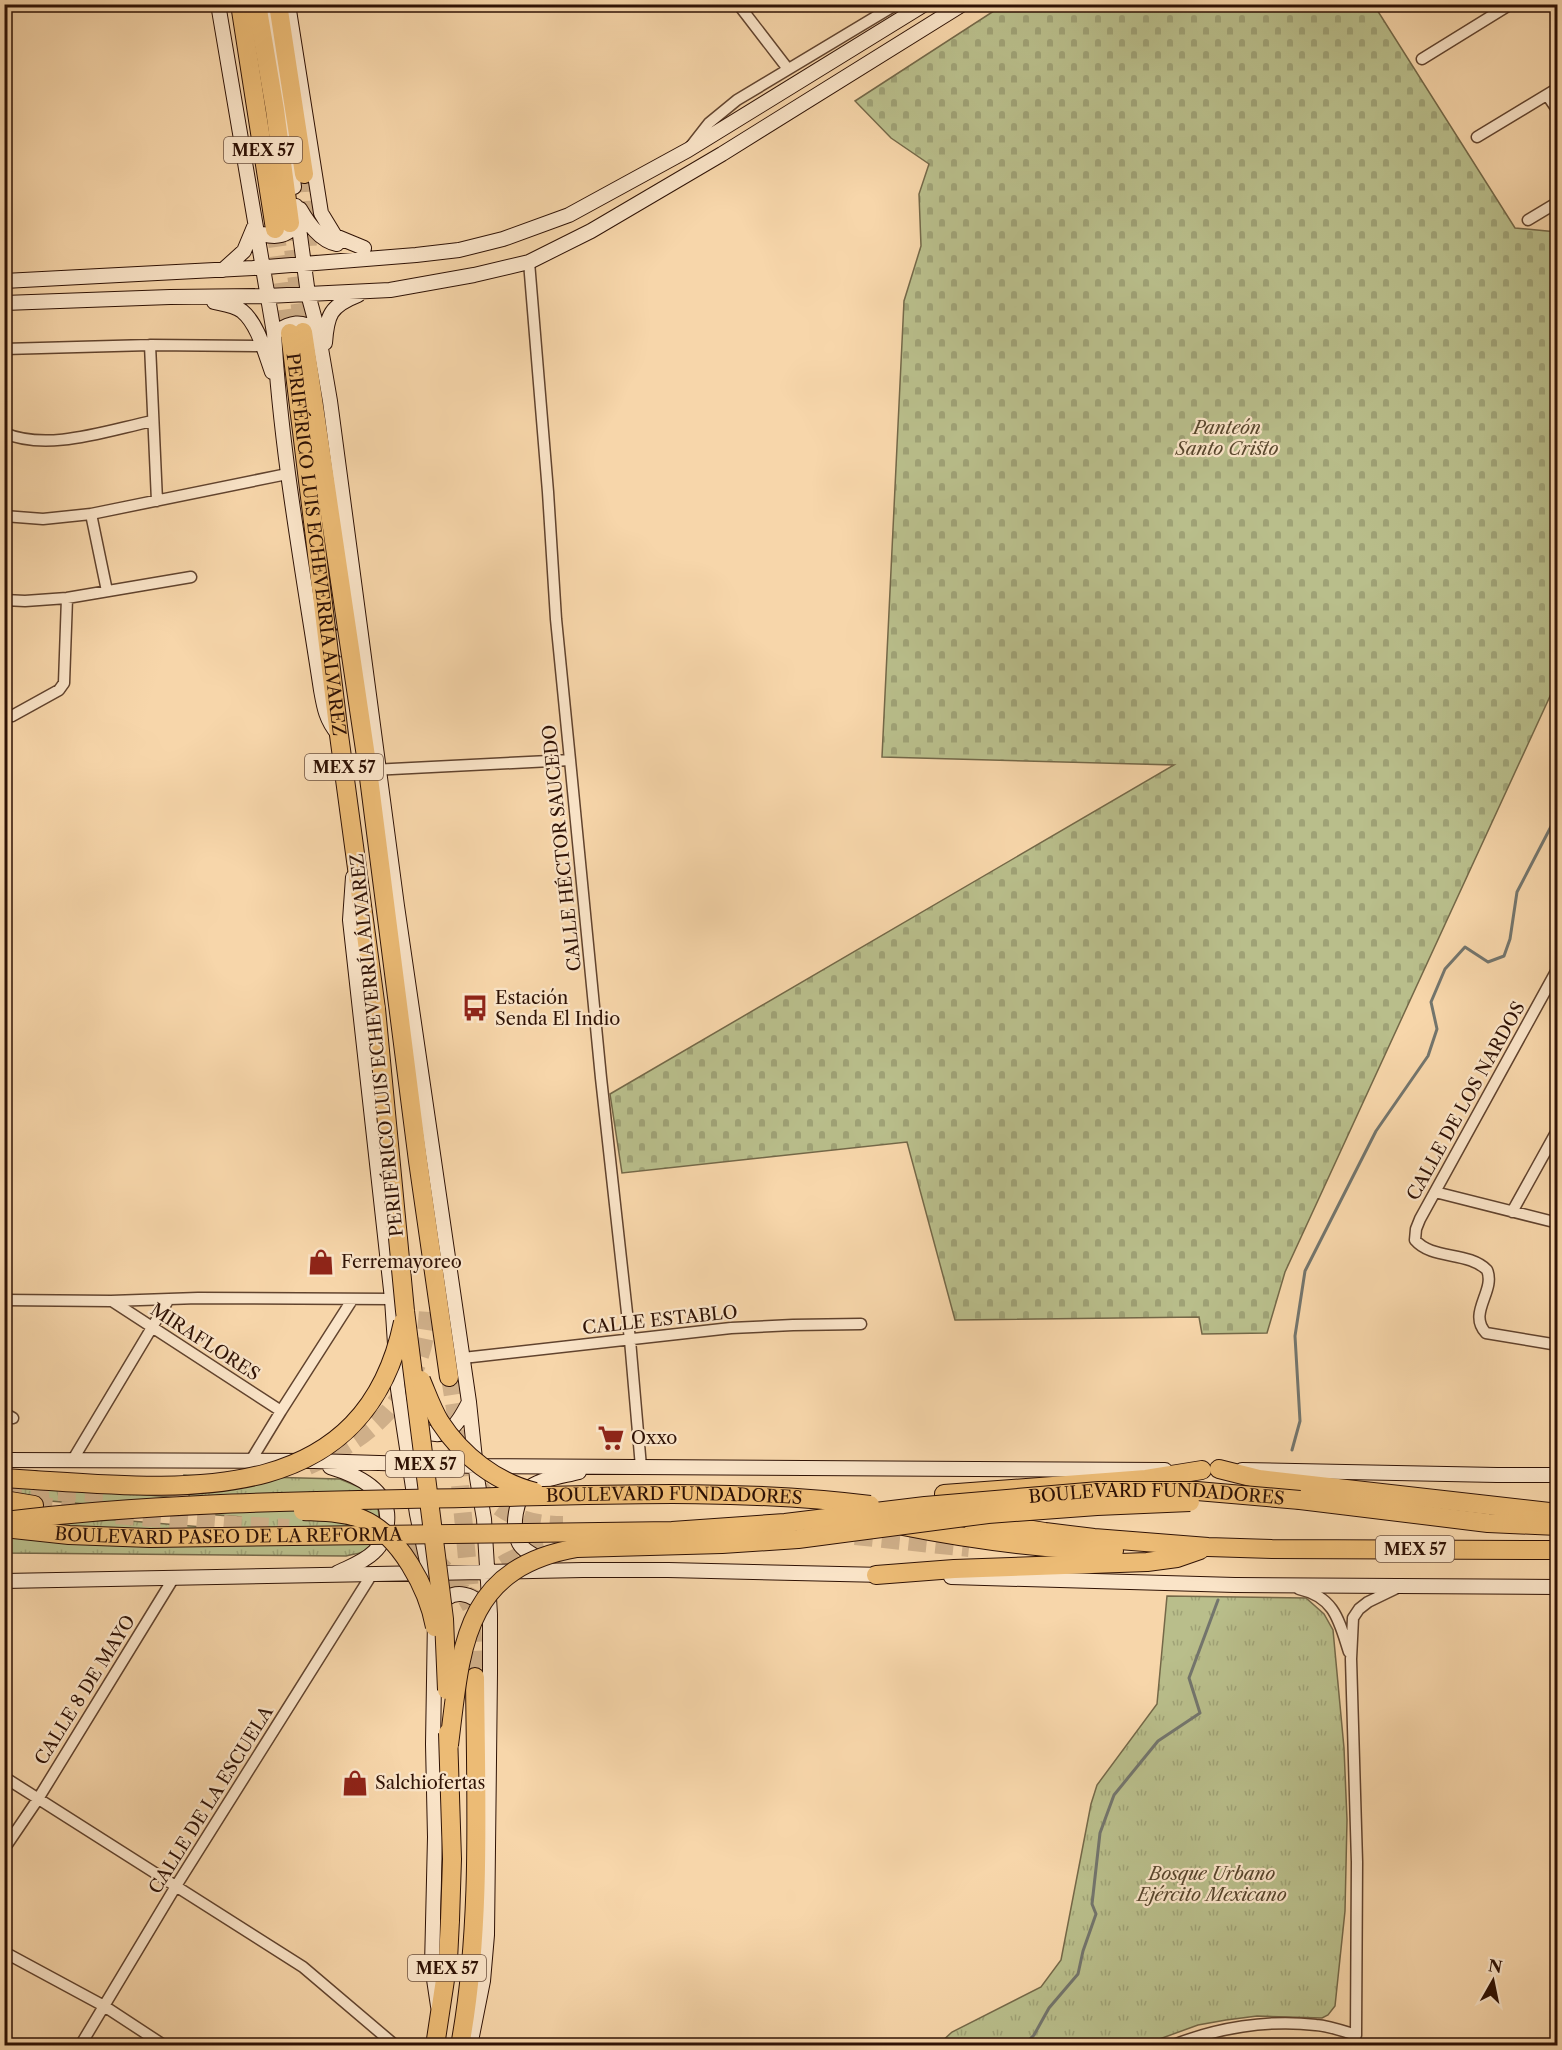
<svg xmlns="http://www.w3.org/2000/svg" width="1562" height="2050" viewBox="0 0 1562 2050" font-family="'Libre Caslon Text',serif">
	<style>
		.grass { fill: url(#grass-tufts); stroke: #746848; stroke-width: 1.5 }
		.cemetery { fill: url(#cemetery-stones); stroke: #746848; stroke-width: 1.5 }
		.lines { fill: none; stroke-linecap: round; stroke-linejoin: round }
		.stream { stroke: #73756d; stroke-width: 3 }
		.highway-tunnel { stroke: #cfaf89; stroke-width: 18; stroke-dasharray: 18 9; stroke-linecap: butt }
		.street-casing { stroke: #61432e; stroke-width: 13 }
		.secondary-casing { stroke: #2f1205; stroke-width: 16 }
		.highway-casing { stroke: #2f1205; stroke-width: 20 }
		.street { stroke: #fae4c8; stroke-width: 10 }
		.secondary { stroke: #fae4c8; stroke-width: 14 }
		.highway { stroke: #ecbb75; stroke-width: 18 }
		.highway-bridge-casing { stroke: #2f1205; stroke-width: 20; stroke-linecap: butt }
		.highway-bridge { stroke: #ecbb75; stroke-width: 18 }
		.labels { text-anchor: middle; stroke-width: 4.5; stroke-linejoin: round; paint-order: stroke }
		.shield { fill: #fae4c8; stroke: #6c5140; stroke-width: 1.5 }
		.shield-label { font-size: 16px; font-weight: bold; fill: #2f1205 }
		.park-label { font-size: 18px; font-style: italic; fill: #58462d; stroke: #fae4c8 }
		.street-label { font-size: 18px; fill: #2f1205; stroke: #fae4c8 }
		.poi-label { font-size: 18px; fill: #2f1205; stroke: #fae4c8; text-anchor: start }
	</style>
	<defs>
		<pattern id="grass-tufts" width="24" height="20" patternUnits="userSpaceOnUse" patternTransform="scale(1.5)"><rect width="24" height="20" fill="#b9be8b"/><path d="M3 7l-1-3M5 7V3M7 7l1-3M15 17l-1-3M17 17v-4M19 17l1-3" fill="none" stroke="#9fa276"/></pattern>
		<pattern id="cemetery-stones" width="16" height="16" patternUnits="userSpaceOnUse" patternTransform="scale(1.5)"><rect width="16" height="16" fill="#b9be8b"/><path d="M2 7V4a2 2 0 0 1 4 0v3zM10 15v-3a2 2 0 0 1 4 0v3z" fill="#9fa276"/></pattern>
	</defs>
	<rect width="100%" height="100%" fill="#f7d6aa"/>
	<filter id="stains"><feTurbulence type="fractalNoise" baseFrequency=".00333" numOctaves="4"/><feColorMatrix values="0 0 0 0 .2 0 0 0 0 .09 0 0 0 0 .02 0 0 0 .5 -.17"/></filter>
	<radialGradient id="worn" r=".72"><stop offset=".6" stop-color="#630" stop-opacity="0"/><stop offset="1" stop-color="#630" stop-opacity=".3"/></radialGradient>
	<path class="grass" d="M184,1475L340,1479C352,1484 365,1488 373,1498C384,1513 379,1541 364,1551C360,1554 352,1554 346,1556L7,1553L11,1511L238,1530L241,1517L50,1501L5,1495V1487H63L190,1499Z
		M1167,1596L1306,1598L1324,1614L1333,1630L1344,1748L1347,1820L1345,1911L1335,2006L1328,2015L1322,2018L1257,2016L1226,2020L1198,2025L1143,2045H938L952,2032L1041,1987L1061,1960L1091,1804L1097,1785L1157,1704Z"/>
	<path class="cemetery" d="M1003,5H1374L1515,228L1557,232V681L1285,1272L1267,1333L1202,1334L1199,1317L955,1320L907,1142L622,1173L610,1094L1174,765L882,757L904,301L921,246L919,194L929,164L891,138L855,101Z"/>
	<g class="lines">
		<path class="stream" d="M1292,1450L1300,1421L1295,1336L1305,1271L1376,1131L1428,1056L1437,1029L1431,1002L1445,969L1465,947L1488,962L1504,956L1510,939L1517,892L1558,813
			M1023,2046L1034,2035L1049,2008L1078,1974L1083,1951L1096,1914L1092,1904L1100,1833L1114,1795L1158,1741L1200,1713L1189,1678L1218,1600"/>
		<path class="highway-tunnel" d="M304,174L309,267
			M290,223L303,332
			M275,229L290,333
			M450,1377L459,1435
			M455,1432L470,1590
			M308,1466C378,1435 424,1389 428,1310
			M480,1488C501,1516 530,1525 563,1525
			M4,1496L58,1492L107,1493
			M34,1505L74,1510
			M116,1515L236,1525L289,1528
			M855,1536L969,1548
			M382,1537C424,1544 452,1570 471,1607
			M471,1607C475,1599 479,1589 484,1581C501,1557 545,1547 572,1542
			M472,1624L475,1677"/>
		<g class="street-casing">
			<path id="street" d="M738,4L788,69
				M1422,59L1511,4
				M1547,95L1558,111
				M1477,137L1558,88
				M691,146L709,123L737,100L897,4
				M1528,220L1558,202
				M529,262L548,492L556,619L570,760L601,1078L630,1340L641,1467
				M150,345L157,501
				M4,349L150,345L262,346
				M4,433C49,452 108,430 153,421
				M91,514L107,591
				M4,516L43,519L91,514L287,474
				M4,600L25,601L67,598L191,577
				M4,717L12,716L59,690L64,683L67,598
				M372,770L570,760
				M1558,968L1420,1219L1416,1229L1415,1240C1432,1260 1468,1251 1487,1270C1496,1291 1467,1313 1486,1333L1558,1345
				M1435,1192L1558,1223
				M1512,1212L1558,1129
				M4,1300L111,1301L198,1298L392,1299
				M112,1301L281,1411
				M463,1358L731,1328L793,1325L861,1324
				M4,1413L13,1418
				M72,1461L169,1299
				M250,1462L281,1411L352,1300
				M1299,1589C1335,1597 1339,1621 1349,1652
				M4,1777L303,1967L396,2046
				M4,1849L38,1799L173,1579
				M4,1952L104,2006L165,2046
				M1356,2035L1357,1862L1351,1659L1353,1618L1359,1609L1368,1602L1399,1587
				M4,2045L6,2046
				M80,2046L176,1886L372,1574
				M1171,2046C1216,2028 1268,2019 1316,2025C1329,2026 1343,2031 1356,2035"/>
		</g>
		<g class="secondary-casing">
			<path id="secondary" d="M218,4L274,333C281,453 303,571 321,690C324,707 326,720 338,734
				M267,4L281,83L294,187
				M288,4L321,213L335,236L364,248
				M296,206L308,294L318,331L330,401L397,906L469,1402L477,1478L484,1519L490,1614V1673L487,1935L483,1981L470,2046
				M300,209C308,223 320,241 337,244
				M263,234C279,239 290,234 299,221
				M223,270L244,251L254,227
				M4,281L253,268L416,255L459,250L503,239L569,215L688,150L925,4
				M214,302C223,304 234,305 242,311C258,324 265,353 272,372
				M4,303L170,297L267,296L390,290L474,275L529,262L591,231L722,154L963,4
				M276,332C291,322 301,320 316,330
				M325,343C327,315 330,306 358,295
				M353,877L350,920L392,1299L398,1389L417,1514L431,1581
				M414,1425C444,1446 456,1428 469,1402
				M4,1460L314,1461L476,1466L1165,1470
				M330,1467C357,1475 391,1490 387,1523C386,1534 382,1545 374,1552C364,1562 349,1567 337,1573
				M1242,1470L1497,1475H1558
				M546,1562C537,1557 524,1552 519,1543C511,1528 515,1497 530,1487C544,1478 564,1476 579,1472
				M951,1577L1235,1585L1558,1587
				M4,1581L583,1570H668L884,1575
				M437,1609C451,1586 472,1592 487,1610
				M435,1618L433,1744L435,1837L432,1966L438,2006"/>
		</g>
		<g class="highway-casing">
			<g id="highway">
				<path d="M240,4L275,229"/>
				<path d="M257,4L275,110L290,223"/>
				<path d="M278,4L304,174"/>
				<path d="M303,332L368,770L418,1161L449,1377"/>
				<path id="s1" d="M290,333L339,735L376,1009"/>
				<path d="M1219,1469L1259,1479L1558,1513"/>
				<path d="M4,1478L34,1480"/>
				<path d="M944,1494L1146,1479L1202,1470"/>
				<path d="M4,1500L34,1505"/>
				<path d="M1300,1500L1488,1523L1558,1526"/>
				<path d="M970,1520L1045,1532L1094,1538L1208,1547L1272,1549L1558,1550"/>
				<path d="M903,1526C973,1540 1043,1549 1114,1551"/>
				<path d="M876,1575L954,1569L1147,1562L1177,1558L1200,1550"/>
				<path d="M435,2046L448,1960L450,1920"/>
				<path d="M460,2046C482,1927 476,1798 475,1677"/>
			</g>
		</g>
		<use href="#street" class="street"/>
		<use href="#secondary" class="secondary"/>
		<use href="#highway" class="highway"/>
		<g class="highway-bridge-casing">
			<g id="highway-bridge">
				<path d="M376,1009L405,1311L444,1619L447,1690"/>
				<path d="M421,1380C427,1394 432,1409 440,1422C462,1456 496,1482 535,1492"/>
				<path d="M34,1480C184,1490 364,1509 403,1322"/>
				<path d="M303,1511C322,1512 345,1512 362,1519C400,1535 428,1589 435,1627"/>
				<path id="s2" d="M5,1521C157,1502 310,1501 463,1498C598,1495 735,1488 870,1505"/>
				<path id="s3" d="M4,1528L69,1535L150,1538L672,1531L785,1523L925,1506L1099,1491H1197L1300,1500"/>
				<path d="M448,1733L452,1859L450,1920"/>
				<path d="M449,1745C461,1649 462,1568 577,1548L722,1544L798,1539L988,1514L1097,1506L1190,1502"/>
			</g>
		</g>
		<use href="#highway-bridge" class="highway-bridge"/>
	</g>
	<defs>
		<g id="bus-bare" transform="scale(2.07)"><path d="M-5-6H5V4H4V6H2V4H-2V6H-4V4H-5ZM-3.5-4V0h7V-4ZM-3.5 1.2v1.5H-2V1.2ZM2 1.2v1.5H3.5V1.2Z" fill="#8f2418" stroke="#fae4c8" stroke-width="2.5" paint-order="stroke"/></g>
		<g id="shop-bare" transform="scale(2.07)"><path d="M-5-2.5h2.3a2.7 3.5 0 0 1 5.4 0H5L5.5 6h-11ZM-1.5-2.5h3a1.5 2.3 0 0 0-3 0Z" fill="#8f2418" stroke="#fae4c8" stroke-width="2.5" paint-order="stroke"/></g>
		<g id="supermarket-bare" transform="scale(2.07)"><path d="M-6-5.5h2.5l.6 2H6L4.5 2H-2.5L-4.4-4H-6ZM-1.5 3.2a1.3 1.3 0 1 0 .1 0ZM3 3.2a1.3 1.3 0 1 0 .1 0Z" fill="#8f2418" stroke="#fae4c8" stroke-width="2.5" paint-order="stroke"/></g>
	</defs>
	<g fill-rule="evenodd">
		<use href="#bus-bare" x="475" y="1008"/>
		<use href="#shop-bare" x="321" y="1262"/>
		<use href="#supermarket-bare" x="611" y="1438"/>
		<use href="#shop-bare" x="355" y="1783"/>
	</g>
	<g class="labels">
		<g class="shield">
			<rect x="224" y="137" width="78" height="26" rx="4.5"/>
			<rect x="305" y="754" width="78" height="26" rx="4.5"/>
			<rect x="386" y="1451" width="78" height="26" rx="4.5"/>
			<rect x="1376" y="1536" width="78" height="26" rx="4.5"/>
			<rect x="408" y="1955" width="78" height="26" rx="4.5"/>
		</g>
		<g class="shield-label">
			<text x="263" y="156">MEX 57</text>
			<text x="344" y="773">MEX 57</text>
			<text x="425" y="1470">MEX 57</text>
			<text x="1415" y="1555">MEX 57</text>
			<text x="447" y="1974">MEX 57</text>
		</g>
		<g class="park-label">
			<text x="1227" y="434">Panteón<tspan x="1227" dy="21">Santo Cristo</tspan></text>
			<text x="1212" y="1880">Bosque Urbano<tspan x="1212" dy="21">Ejército Mexicano</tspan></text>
		</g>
		<g class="street-label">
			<text dy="6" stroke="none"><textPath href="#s1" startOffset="213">PERIFÉRICO LUIS ECHEVERRÍA ÁLVAREZ</textPath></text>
			<text transform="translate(562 848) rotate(-96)" y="6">CALLE HÉCTOR SAUCEDO</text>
			<text transform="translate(377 1045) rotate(-96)" y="6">PERIFÉRICO LUIS ECHEVERRÍA ÁLVAREZ</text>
			<text transform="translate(1466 1101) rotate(-61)" y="6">CALLE DE LOS NARDOS</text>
			<text transform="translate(660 1320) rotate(-6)" y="6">CALLE ESTABLO</text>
			<text transform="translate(205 1342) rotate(33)" y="6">MIRAFLORES</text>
			<text dy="6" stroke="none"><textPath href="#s2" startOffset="670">BOULEVARD FUNDADORES</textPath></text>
			<text dy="6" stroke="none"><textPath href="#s3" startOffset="1155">BOULEVARD FUNDADORES</textPath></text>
			<text dy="6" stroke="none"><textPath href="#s3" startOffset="225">BOULEVARD PASEO DE LA REFORMA</textPath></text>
			<text transform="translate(85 1690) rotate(-58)" y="6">CALLE 8 DE MAYO</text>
			<text transform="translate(211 1800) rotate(-58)" y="6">CALLE DE LA ESCUELA</text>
		</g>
		<g class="poi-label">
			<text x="495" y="1004">Estación<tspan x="495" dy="21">Senda El Indio</tspan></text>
			<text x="341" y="1268">Ferremayoreo</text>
			<text x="631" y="1444">Oxxo</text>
			<text x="375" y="1789">Salchiofertas</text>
		</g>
	</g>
	<rect width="1562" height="2050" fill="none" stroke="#f7d6aa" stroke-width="24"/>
	<rect x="6" y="6" width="1550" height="2038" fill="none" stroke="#2f1205" stroke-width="3"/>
	<rect x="12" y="12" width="1538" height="2026" fill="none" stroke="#2f1205" stroke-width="1.5"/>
	<g transform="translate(1493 1981) rotate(9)" stroke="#fae4c8" stroke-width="4.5" paint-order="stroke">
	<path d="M0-4.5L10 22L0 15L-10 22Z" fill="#2f1205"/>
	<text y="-9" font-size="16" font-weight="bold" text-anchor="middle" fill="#2f1205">N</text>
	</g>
	<rect width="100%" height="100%" filter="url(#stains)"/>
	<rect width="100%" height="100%" fill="url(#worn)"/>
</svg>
